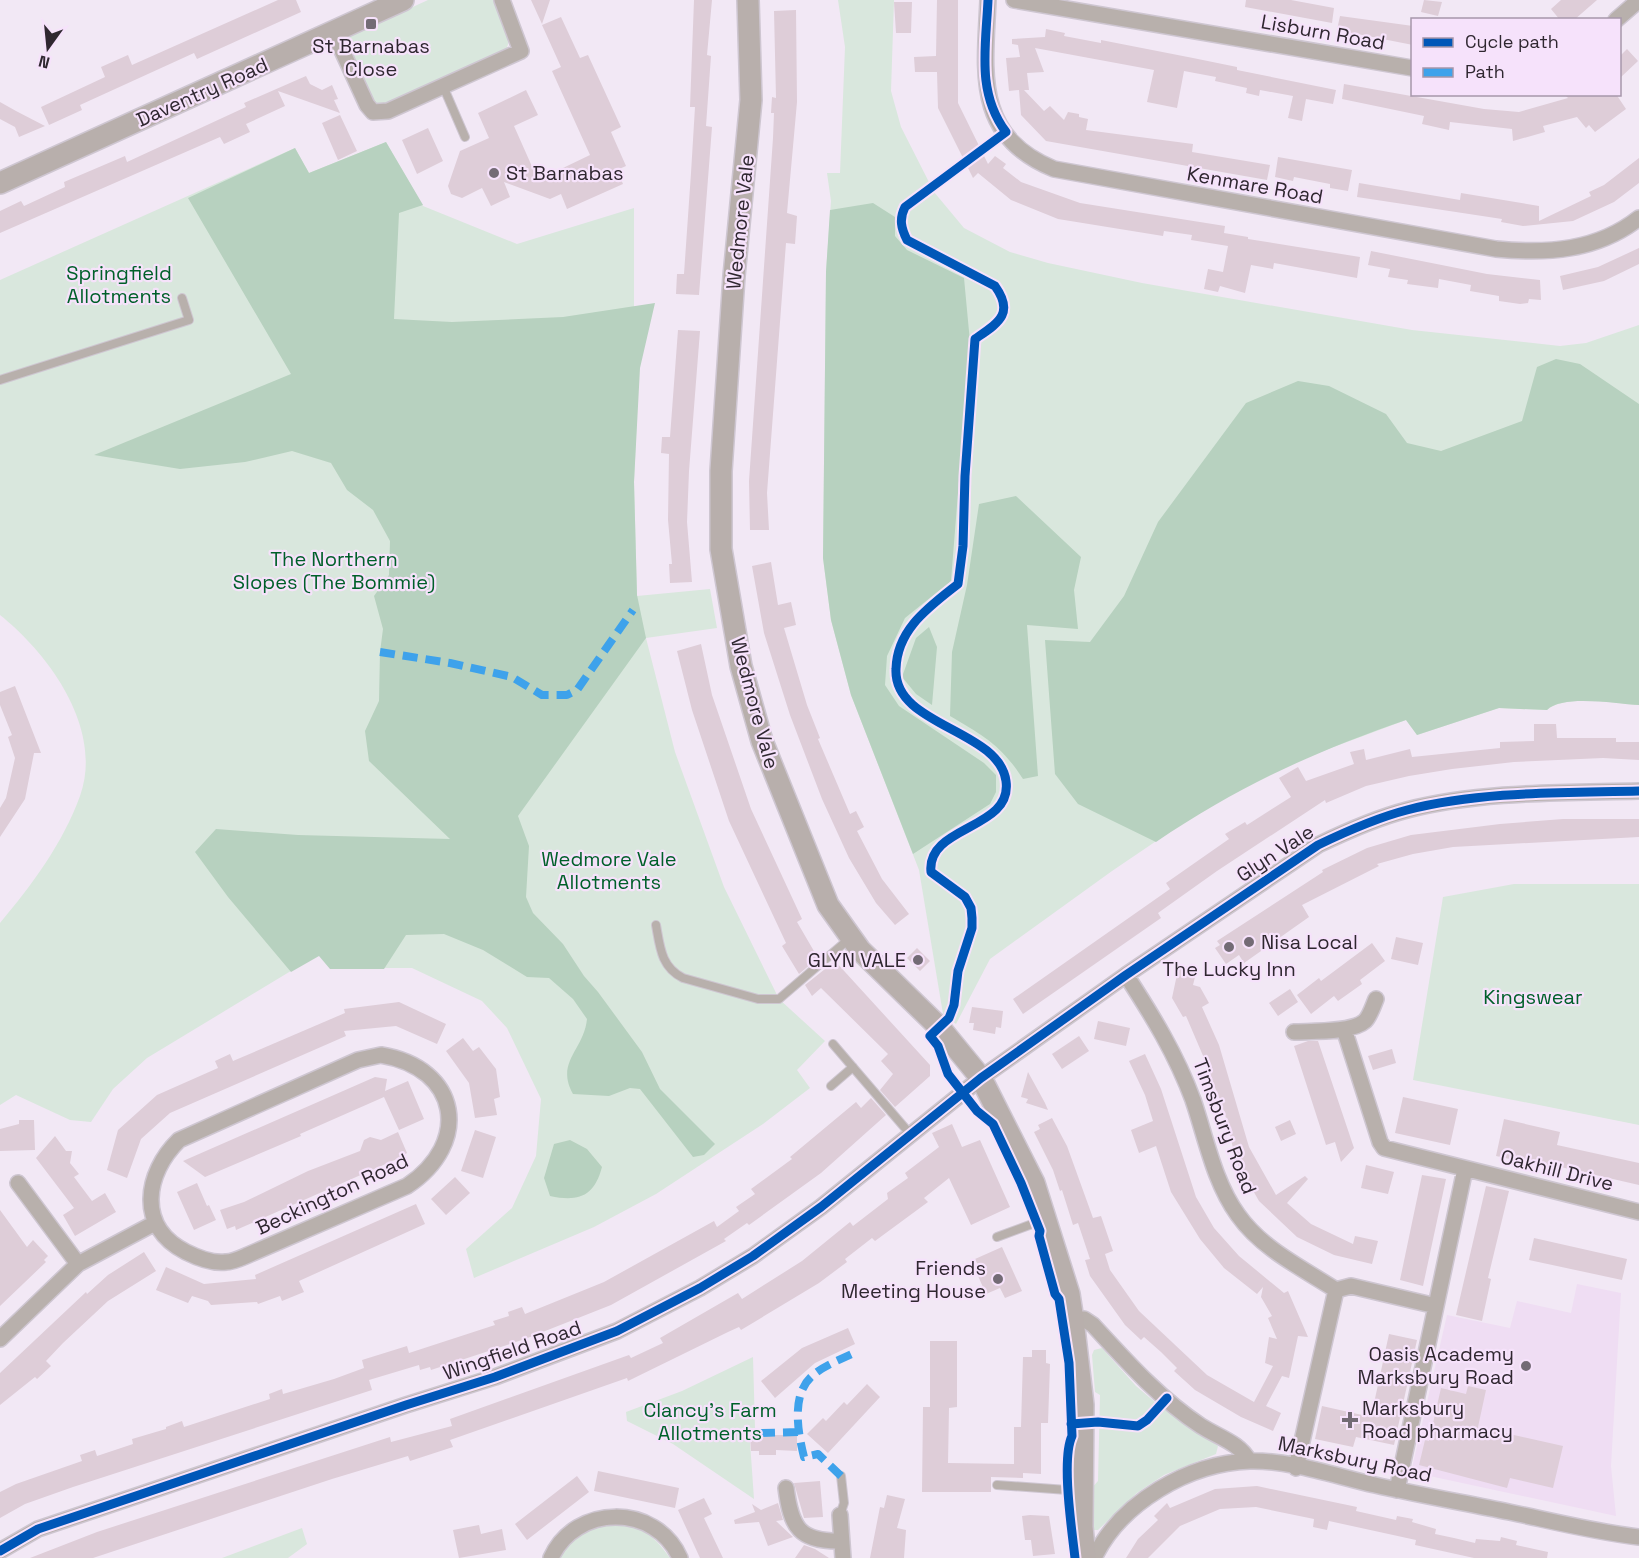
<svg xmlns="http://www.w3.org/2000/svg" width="1639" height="1558" viewBox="0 0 1639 1558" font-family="'Space Grotesk',sans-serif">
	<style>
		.built { fill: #efddf3 }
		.green { fill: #d9e7dd }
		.forest { fill: #b7d1bf }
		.building { fill: #decdd8 }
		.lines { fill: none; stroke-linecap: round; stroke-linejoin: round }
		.lane-casing { stroke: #cec6d1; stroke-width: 10 }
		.street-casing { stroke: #cec6d1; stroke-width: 18 }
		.secondary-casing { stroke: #cec6d1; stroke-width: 24 }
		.lane { stroke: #b8b0ac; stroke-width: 8 }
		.street { stroke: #b8b0ac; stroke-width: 15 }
		.secondary { stroke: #b8afac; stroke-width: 21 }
		.quiet { stroke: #3ea2eb; stroke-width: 8; stroke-dasharray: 15 8; stroke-linecap: butt }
		.cycleway-casing { stroke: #f6e2fb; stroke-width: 13 }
		.cycleway { stroke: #0057b8; stroke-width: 9 }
		.poi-dot { fill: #736b75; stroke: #f6e2fb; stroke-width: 2 }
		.labels { text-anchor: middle; stroke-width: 4.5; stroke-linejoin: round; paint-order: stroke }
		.street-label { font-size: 20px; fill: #2f2730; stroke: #f6e2fb }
		.poi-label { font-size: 20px; fill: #2f2730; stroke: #f6e2fb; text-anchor: start }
		.park-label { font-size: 20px; fill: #00602a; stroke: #f6e2fb }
	</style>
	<rect width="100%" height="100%" fill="#f2e8f5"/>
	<path class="built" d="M1577,1284L1621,1293L1611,1466L1616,1516L1411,1472L1447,1315L1510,1328L1517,1301L1571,1313Z"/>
	<path class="green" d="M428,0H493C501,18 518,38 502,55L375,110L345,38Z
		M838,0H894L891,91L901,127L934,192L964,228L1010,252L1048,263L1142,283L1412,330L1560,346L1586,343L1639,325V705C1616,703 1564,694 1547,710L1499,708L1417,735L1406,720L1307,757L1261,777L1208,806L1112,871L990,959L956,1024L943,1014L919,870L851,695L831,620L823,558L826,272L831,201L827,173H840L845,47Z
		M386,142L423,206L517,244L634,208V306L639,368L634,482L637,596L710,589L717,628L646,638L675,752L724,887L779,999L825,1041L797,1070L810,1088L763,1124L656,1194L594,1227L474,1278L466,1249L512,1208L536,1156L541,1099L507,1028L482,1001L412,968H330L319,954L147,1058L113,1089L91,1122L70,1120L16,1095L0,1105V923C32,885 63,843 80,796C104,729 49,654 0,615V280L295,148L309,173Z
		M1514,884H1639V1125L1413,1080L1443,897Z
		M1102,1348L1136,1386L1162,1408L1218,1446L1216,1454L1164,1475L1137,1493L1098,1530H1092L1090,1490L1098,1481L1100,1395L1095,1392L1092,1355L1094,1350Z
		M753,1357L755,1428H749L754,1499L673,1444L627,1421L626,1412L682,1391Z
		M602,1525C636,1524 650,1529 670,1558H558L576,1535Z
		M302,1528L307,1544L288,1558H222Z"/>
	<path class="forest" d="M386,142L423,205L399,213L394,319L452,322L563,317L655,303L640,368L634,482L637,595L646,638L518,816L529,846L526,897L533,913L563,944L584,976L598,992L642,1052L660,1089L715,1144L704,1155L693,1157L640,1089L630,1088L609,1096L573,1094C555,1062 584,1050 587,1019L573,999L549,978L527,977L483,950L444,934L406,935L384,969H330L319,956L291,972L228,897L195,852L216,829L298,835L450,839L369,761L365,731L379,701L380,652L383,629L374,596L389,575L390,541L373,510L347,490L331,463L292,451L245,462L180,469L94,455L291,374L188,198L295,148L309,173Z
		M873,203L895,217V236L907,250L964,278L970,342L951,581L905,618L887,656L885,685L899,706L984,763L996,775V792L990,804L913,854L851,695L831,620L823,558L826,272L830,210Z
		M1556,359L1580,364L1639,404V705C1616,704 1563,694 1547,710L1499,708L1417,735L1406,720C1311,753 1239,786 1156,842L1078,804L1055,774L1045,640L1090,642L1124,596L1158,522L1246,403L1298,381L1329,386L1386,414L1407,443L1441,451L1522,421L1537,367Z
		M1016,496L1081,557L1074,590L1078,629L1027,625L1038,776L1023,779C1001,745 984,736 950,716L952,652L967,585L979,504Z
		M929,627L937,647L932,705L916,694L902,677L916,638Z
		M570,1140L587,1149L602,1167C594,1197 578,1202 550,1196L544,1178L554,1144Z"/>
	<path class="building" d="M278,0H296L301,12L197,59L194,53L80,105L82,110L49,125L41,107L105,77L101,67L128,55L132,65Z
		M531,0H550L542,24Z
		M694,0H712L707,55L711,56L706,126L712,127L699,295L676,294L677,274H684L691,173L695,107H690Z
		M937,0H958V103L988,164L995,156L1006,164L1003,168L1021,182L1080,203L1225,226L1224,233L1248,237V239L1360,257L1357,278L1274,263L1273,269L1251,265L1245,293L1220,286L1218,292L1204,289L1208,269L1223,272L1228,246L1191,240L1192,235L1164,231L1163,236L1058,219L1011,200L978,173L973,178L938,108L937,72H915L914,57L936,56Z
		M1246,0H1291L1334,8L1332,23L1245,7Z
		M1424,0L1442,2L1438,16L1421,12Z
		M1561,0H1597L1574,20H1560L1551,9Z
		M894,2H912L911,33H896Z
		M796,10L797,102L787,213L797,216L795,244L786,243L767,493L769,530H750L749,481L773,138L774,113H771L772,97L776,98L774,11Z
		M1340,16L1413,26V45L1337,30Z
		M561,17L580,58L588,55L621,127L611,132L626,166L617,170L623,184L567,209L561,194L550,199L504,182L510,197L491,206L482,188L462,198L451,194L448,186L460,151L489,138L478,113L526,90L538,115L514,126L538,180L590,155L552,71L561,67L542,25Z
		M1046,29L1065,33L1064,36L1101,43V40L1193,58L1237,67V70L1336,90L1333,104L1306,99L1302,121L1288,118L1293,96L1260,90L1259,96L1246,93L1247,88L1215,81L1216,77L1184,71L1177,108L1147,102L1154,70L1035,48L1044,72L1027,73L1029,90H1024L1044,111L1050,106L1064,120L1068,112L1079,114V117L1088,119L1086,130L1193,144L1192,152L1270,165L1267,180L1046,141L1021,115L1019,90L1009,91L1006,58L1020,57L1018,45L1012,44V39L1045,37Z
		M1627,49L1638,61L1620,78V56Z
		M306,76L310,84L322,90L332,85L338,99L334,100L340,113L278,91L285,106L246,124L250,132L224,144L220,137L0,233V211L21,201L24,206L65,187L64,182L125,156L127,162L246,107L244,103Z
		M1344,84L1484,109L1519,112L1568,98L1564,94H1616L1626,109L1595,132L1589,125L1586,128L1577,117L1543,126L1545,132L1513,141L1512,129L1450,122L1449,130L1422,124L1424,116L1342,99Z
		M0,102L16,111L45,126L19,137L15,127L0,119Z
		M340,115L357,151L338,160L322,123Z
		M428,128L443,161L417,174L402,140Z
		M1278,157L1352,170L1348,191L1330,188V184L1294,177L1293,181L1275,177Z
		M1639,158V183L1614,202L1573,221L1523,226L1501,222L1502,219L1357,197L1359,183L1460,200L1461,193L1539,206V221L1591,196L1589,192L1604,185Z
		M1639,248V264L1604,281L1563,290L1560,276L1598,267Z
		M1371,251L1487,274L1540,280L1541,300L1529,299L1528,303L1520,304L1499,301V296L1470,291L1471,285L1439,279L1438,288L1407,284L1408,280L1388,277L1390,269L1368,265Z
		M678,330L700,331L689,471L687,522L692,582L670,583L669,564H672L668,520L669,454L661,453L662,437H670Z
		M771,562L778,605L791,602L796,625L784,628L807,705L820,738L818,739L850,814L856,811L864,827L857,831L882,879L909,914L895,925L876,903L849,858L822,799L790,715L764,633L752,566Z
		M701,644L712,695L751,809L802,919L797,922L818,958L799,974L782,946L786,943L729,821L692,710L677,651Z
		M15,686L41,753H34L25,799L0,837V808L6,798L15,758L8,737L12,735L0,705V692Z
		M1534,724H1556L1557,738H1616V742H1639V760L1603,758L1514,762L1452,769L1409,776L1366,786L1326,803L1325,800L1217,871L1158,913L1161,918L1023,1014L1013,999L1170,889L1166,883L1229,839L1225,834L1245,822L1247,825L1291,797L1279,778L1298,767L1306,781L1354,764L1350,752L1364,749L1366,760L1410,749L1412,757L1500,748V742L1534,741Z
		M1563,819H1639V837L1453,847L1413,854L1377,864L1379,866L1302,905L1309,917L1244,963L1239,955L1226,964L1215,948L1220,945L1217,941L1323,872L1322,870L1367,848L1411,835L1500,824Z
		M1396,937L1423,943L1418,965L1391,959Z
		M1372,943L1385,961L1360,980L1362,984L1338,1001L1334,996L1311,1014L1297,995L1319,978L1321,981Z
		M917,948L930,961L920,971L907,958Z
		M835,961L930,1065V1076L895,1107L880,1090L893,1074L881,1061L888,1054L821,988L812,996L805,985Z
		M1179,965L1197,969L1193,985L1200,987L1209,1003L1202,1007L1219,1045L1249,1147L1276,1195L1305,1176L1308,1179L1287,1203L1311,1224L1353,1244L1355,1236L1378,1241L1372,1264L1334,1255L1297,1237L1259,1201L1236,1161L1225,1114L1204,1058L1186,1016L1183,1017L1172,998Z
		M1290,989L1298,1002L1278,1016L1269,1003Z
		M399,1002L446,1024L437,1044L396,1026L344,1031L346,1036L170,1113L141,1139L127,1178L107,1170L118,1130L157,1095L218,1068L215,1061L230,1054L233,1061L345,1013L344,1009Z
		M972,1007L1003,1011L1001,1028L996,1027L995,1034L973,1030L974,1023H969Z
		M1098,1021L1130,1028L1126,1046L1094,1039Z
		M1079,1036L1089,1051L1062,1069L1052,1054Z
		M463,1038L473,1051L479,1047L496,1069L500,1097L494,1099L497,1115L475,1118L469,1083L446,1051Z
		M1308,1041H1318L1354,1148L1341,1162L1335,1142L1326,1145L1294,1046Z
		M1392,1049L1396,1063L1373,1070L1368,1056Z
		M1145,1054L1161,1089L1196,1197L1214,1228L1239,1256L1284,1293L1288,1291L1308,1337L1298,1336L1289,1378L1282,1376L1266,1406L1281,1413L1273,1431L1241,1417L1195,1390L1174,1371L1177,1368L1161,1352L1144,1337L1141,1340L1125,1325L1090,1276L1085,1260L1090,1259L1078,1223L1073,1225L1062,1190L1060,1191L1053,1170L1034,1132L1040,1129L1038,1125L1052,1118L1067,1146L1093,1218L1101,1216L1113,1251L1105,1254L1110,1270L1139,1311L1207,1375L1254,1402L1273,1366L1265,1363L1269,1337L1277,1339L1268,1318L1272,1316L1261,1297L1263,1287L1257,1294L1224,1268L1200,1239L1171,1192L1156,1146L1139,1153L1131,1130L1153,1121L1145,1095L1129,1061Z
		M1028,1072L1045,1103L1048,1110L1026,1103L1028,1099L1021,1097Z
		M375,1077L387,1079L385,1091L408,1081L424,1119L399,1130L384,1097L300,1134L301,1136L205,1177L183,1161Z
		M1403,1097L1458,1109L1450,1145L1395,1133Z
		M871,1098L886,1115L821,1173L749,1225L747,1223L724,1239L726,1241L611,1305L525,1339L431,1370L430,1367L420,1370L419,1365L369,1380L372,1390L73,1487L25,1504L0,1518V1492L16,1484L82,1461L80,1455L95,1450L97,1456L133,1444L132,1439L166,1429V1427L182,1421L184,1427L270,1399L269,1394L282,1389L283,1394L334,1379L364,1368L362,1360L407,1346L409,1353L495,1325L493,1321L509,1316L508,1312L522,1307L525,1314L604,1282L714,1221L717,1227L739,1211L736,1207L755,1194L751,1189L792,1159L790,1157L856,1102L861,1108Z
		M1504,1119L1560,1132L1557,1145L1639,1163V1185L1552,1165V1168L1496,1156Z
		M19,1120H34L35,1150L0,1151V1129L19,1124Z
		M1290,1120L1296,1134L1281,1141L1275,1127Z
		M952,1124L962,1147L980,1140L1010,1207L971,1225L949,1178L924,1198L928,1202L875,1241L872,1238L845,1259L847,1262L819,1283L741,1330L739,1327L728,1332L628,1381L627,1378L450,1440L453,1447L410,1461L408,1456L332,1479L93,1558H30L97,1532L390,1437L391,1442L452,1426L450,1419L629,1355L631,1358L663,1343L660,1338L738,1293L742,1299L802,1261L850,1222L853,1226L888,1199L887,1193L908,1178L905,1173L939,1147L932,1133Z
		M475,1130L496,1137L483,1178L461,1171Z
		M398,1132L407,1153L397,1159L236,1230L235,1226L227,1229L220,1210L244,1202L308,1171L360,1151L364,1140L370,1137L381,1140Z
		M55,1136L66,1151H72L70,1163L79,1174L74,1177L92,1201L105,1193L116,1212L75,1236L63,1215L74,1208L36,1158Z
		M1366,1165L1394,1172L1388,1194L1361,1188Z
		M1422,1175L1446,1179L1423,1286L1400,1280Z
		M455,1177L470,1193L446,1215L431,1199Z
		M197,1183L207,1206L209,1205L216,1220L194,1230L177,1192Z
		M1486,1186L1509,1191L1488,1278L1491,1279L1482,1321L1456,1315Z
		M416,1204L425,1224L299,1281L304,1292L282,1301L280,1296L258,1304L257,1302L211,1305L208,1301L192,1296L188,1303L156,1290L166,1267L204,1284L256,1279L255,1275Z
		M0,1210L27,1247L33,1240L48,1256L44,1260L46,1262L0,1306Z
		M1534,1238L1627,1259L1622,1280L1529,1260Z
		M1002,1247L1022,1291L1005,1298L1000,1288L986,1294L975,1269L979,1267L975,1259Z
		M144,1252L156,1271L108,1301L63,1343L46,1361L51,1366L37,1379L35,1377L0,1405V1373L86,1292L87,1294L108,1275Z
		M848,1328L855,1344L815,1363L775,1398L761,1381L802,1348Z
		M1389,1334L1417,1340L1394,1445L1356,1437L1353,1447L1315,1439L1322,1406L1371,1417Z
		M930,1341H957V1407L949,1408L948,1463L1014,1464V1427H1021L1023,1357H1032V1350H1046V1363L1050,1364L1048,1423H1041V1474L1023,1473V1478L991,1477V1492H922L923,1407H930Z
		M867,1384L880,1397L828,1453L807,1434L823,1418L826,1421L844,1402L847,1405Z
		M1468,1386L1486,1390L1478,1427L1563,1446L1553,1488L1510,1478L1507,1488L1419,1465L1425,1440L1429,1441L1441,1388L1466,1394Z
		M750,1435H797V1451L776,1450V1455H759V1451H751Z
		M598,1471L679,1488L675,1508L594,1491Z
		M577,1476L589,1492L527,1540L515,1524Z
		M820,1481L823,1517L804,1518L794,1483Z
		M1257,1486L1357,1507L1356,1511L1396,1520L1397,1516L1413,1519L1412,1522L1436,1529L1435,1534L1454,1538L1475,1543L1476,1539L1500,1541L1501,1537L1517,1541L1516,1545L1548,1552L1547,1558H1474L1415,1545L1416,1540L1329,1521L1327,1530L1313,1527L1314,1519L1256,1507L1220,1509L1180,1526L1148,1558H1126L1138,1539L1158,1520L1154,1516L1167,1503L1170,1508L1215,1489Z
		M887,1495L905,1499L897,1528L906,1530L904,1558H870L880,1507L884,1508Z
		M704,1498L712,1514L704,1518L723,1558H700L678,1510Z
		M778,1503L783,1520L776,1521L793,1537L768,1546L759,1522L735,1524L734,1520L755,1512L752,1504L761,1510Z
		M1030,1515L1049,1516L1055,1554L1033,1556L1031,1540H1025L1022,1516Z
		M479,1525L481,1534L502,1529L506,1550L459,1558L453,1530Z
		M804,1545L815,1549L829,1558H795Z"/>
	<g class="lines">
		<g class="lane-casing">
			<path id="lane" d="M443,86L465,137
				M0,380L189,320L182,298
				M656,925C660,947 661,967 683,978L758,999H779L849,939
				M833,1044L911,1135
				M831,1086L853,1067
				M997,1237L1043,1220
				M997,1485L1081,1491
				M840,1515L844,1503L841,1476"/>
		</g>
		<g class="street-casing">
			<path id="street" d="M988,0C985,71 973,136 1054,169L1496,249C1547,254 1597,251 1639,218
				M1014,0L1412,68
				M1616,20L1639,0
				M334,33L367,105L373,112L388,111L521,51L502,0
				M1126,975C1152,1015 1176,1054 1193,1100C1206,1138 1214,1182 1238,1215C1262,1249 1302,1268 1336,1290L1296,1468
				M1344,1029L1380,1142L1384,1148L1639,1212
				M1294,1032C1311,1031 1352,1033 1365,1021C1370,1016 1373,1006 1376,999
				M381,1055C460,1068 472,1143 407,1186L248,1255C241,1258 233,1262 226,1262C212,1264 198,1258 186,1252C136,1227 145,1173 179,1140L358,1060Z
				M18,1183L78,1264
				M1336,1290L1351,1286L1436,1306
				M1073,1320L1084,1319L1093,1325C1126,1361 1160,1399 1201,1426C1218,1437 1240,1443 1249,1461
				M0,1339L78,1264L155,1223
				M786,1488C791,1527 799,1542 841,1541
				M1397,1490L1465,1169
				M840,1515L843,1558
				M0,1551L38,1529L406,1405L495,1377L617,1331L700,1288L753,1256L821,1207L981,1078L1126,975L1318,845C1347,831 1376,818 1407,810C1481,791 1563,793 1639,791
				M551,1558C575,1504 656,1503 680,1558
				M1094,1558C1121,1502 1189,1463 1250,1461C1291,1460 1335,1476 1375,1485C1420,1495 1465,1503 1509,1512C1552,1521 1595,1532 1639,1537"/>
		</g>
		<g class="secondary-casing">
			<path id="secondary" d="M748,0L751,100L734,276L721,471V549L741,666L762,741L828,905L860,950L940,1028L981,1078L1034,1183L1069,1294L1073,1320L1083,1405L1082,1527L1085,1558
				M0,183L403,0"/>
		</g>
		<use href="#lane" class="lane"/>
		<use href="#street" class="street"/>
		<use href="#secondary" class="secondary"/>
		<path class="quiet" d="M380,652L450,663L512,677L542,695H567L577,690L633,610
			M760,1433L800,1432
			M841,1476L818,1454L804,1457C798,1433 791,1396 811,1377C822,1366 842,1359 856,1352"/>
		<g class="cycleway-casing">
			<path id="cycleway" d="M988,0C986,46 976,92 1006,132L905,207C899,219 901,228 907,240L995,286C1015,314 998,323 975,339L965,476L963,546L958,584C929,607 897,629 896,669C893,726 999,729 1006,781C1013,830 926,825 931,872L965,897L971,908L972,918V928L958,971L954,1005L949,1018L930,1036L938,1046L948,1074L977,1111L993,1124L1021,1183L1040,1231L1039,1236L1055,1294L1059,1299L1069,1363L1072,1436C1061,1459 1072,1531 1075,1558
				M1071,1424L1098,1422L1138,1426L1147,1420L1167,1398
				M0,1551L38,1529L406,1405L495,1377L617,1331L700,1288L753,1256L821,1207L981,1078L1126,975L1318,845C1347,831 1376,818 1407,810C1481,791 1563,793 1639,791"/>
		</g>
		<use href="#cycleway" class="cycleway"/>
	</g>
	<g class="poi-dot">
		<rect x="365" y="18" width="12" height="12" rx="3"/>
		<circle cx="494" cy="173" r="6"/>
		<circle cx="1249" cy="942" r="6"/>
		<circle cx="1229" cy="947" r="6"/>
		<circle cx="918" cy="960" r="6"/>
		<circle cx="998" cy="1279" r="6"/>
		<circle cx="1526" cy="1366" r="6"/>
		<path d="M1347 1411h6v6h6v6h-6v6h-6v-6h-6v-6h6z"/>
	</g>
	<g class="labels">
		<g class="street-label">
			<text transform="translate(1323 32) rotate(10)" y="7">Lisburn Road</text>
			<text transform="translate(202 92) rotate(-24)" y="7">Daventry Road</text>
			<text transform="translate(1255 185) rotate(10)" y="7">Kenmare Road</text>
			<text transform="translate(740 222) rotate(-84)" y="7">Wedmore Vale</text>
			<text transform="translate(755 703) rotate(75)" y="7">Wedmore Vale</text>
			<text transform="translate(1275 853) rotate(-33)" y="7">Glyn Vale</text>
			<text transform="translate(1225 1126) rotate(69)" y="7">Timsbury Road</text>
			<text transform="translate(1557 1170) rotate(14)" y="7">Oakhill Drive</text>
			<text transform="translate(332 1194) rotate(-25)" y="7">Beckington Road</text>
			<text transform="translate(512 1350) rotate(-19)" y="7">Wingfield Road</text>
			<text transform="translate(1355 1459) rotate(12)" y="7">Marksbury Road</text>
		</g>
		<g class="poi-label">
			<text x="371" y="53" text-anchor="middle">St Barnabas<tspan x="371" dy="23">Close</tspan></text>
			<text x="506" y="180">St Barnabas</text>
			<text x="1261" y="949">Nisa Local</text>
			<text x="906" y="967" text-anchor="end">GLYN VALE</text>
			<text x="1229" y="976" text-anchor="middle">The Lucky Inn</text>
			<text x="986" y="1275" text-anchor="end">Friends<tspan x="986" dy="23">Meeting House</tspan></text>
			<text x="1514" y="1361" text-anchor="end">Oasis Academy<tspan x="1514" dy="23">Marksbury Road</tspan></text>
			<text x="1362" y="1415">Marksbury<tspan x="1362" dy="23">Road pharmacy</tspan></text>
		</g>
		<g class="park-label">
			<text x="119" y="280">Springfield<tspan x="119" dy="23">Allotments</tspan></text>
			<text x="334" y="566">The Northern<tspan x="334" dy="23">Slopes (The Bommie)</tspan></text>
			<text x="609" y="866">Wedmore Vale<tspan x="609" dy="23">Allotments</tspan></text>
			<text x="1533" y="1004">Kingswear</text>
			<text x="710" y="1417">Clancy's Farm<tspan x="710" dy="23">Allotments</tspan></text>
		</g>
	</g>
	<rect x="1411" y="18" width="210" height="78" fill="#f6e2fb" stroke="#a697aa" stroke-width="1.5"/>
	<rect x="1423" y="38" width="30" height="9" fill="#0057b8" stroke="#a697aa" stroke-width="1.5"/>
	<text x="1465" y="48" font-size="18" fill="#2f2730">Cycle path</text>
	<rect x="1423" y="68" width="30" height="9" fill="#3ea2eb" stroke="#a697aa" stroke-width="1.5"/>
	<text x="1465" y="78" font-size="18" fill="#2f2730">Path</text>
	<g transform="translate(48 48) rotate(195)" stroke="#f6e2fb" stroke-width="4.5" paint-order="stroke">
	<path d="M0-4.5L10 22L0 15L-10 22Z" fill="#2f2730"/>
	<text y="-9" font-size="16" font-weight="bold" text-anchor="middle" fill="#2f2730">N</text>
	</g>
</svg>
